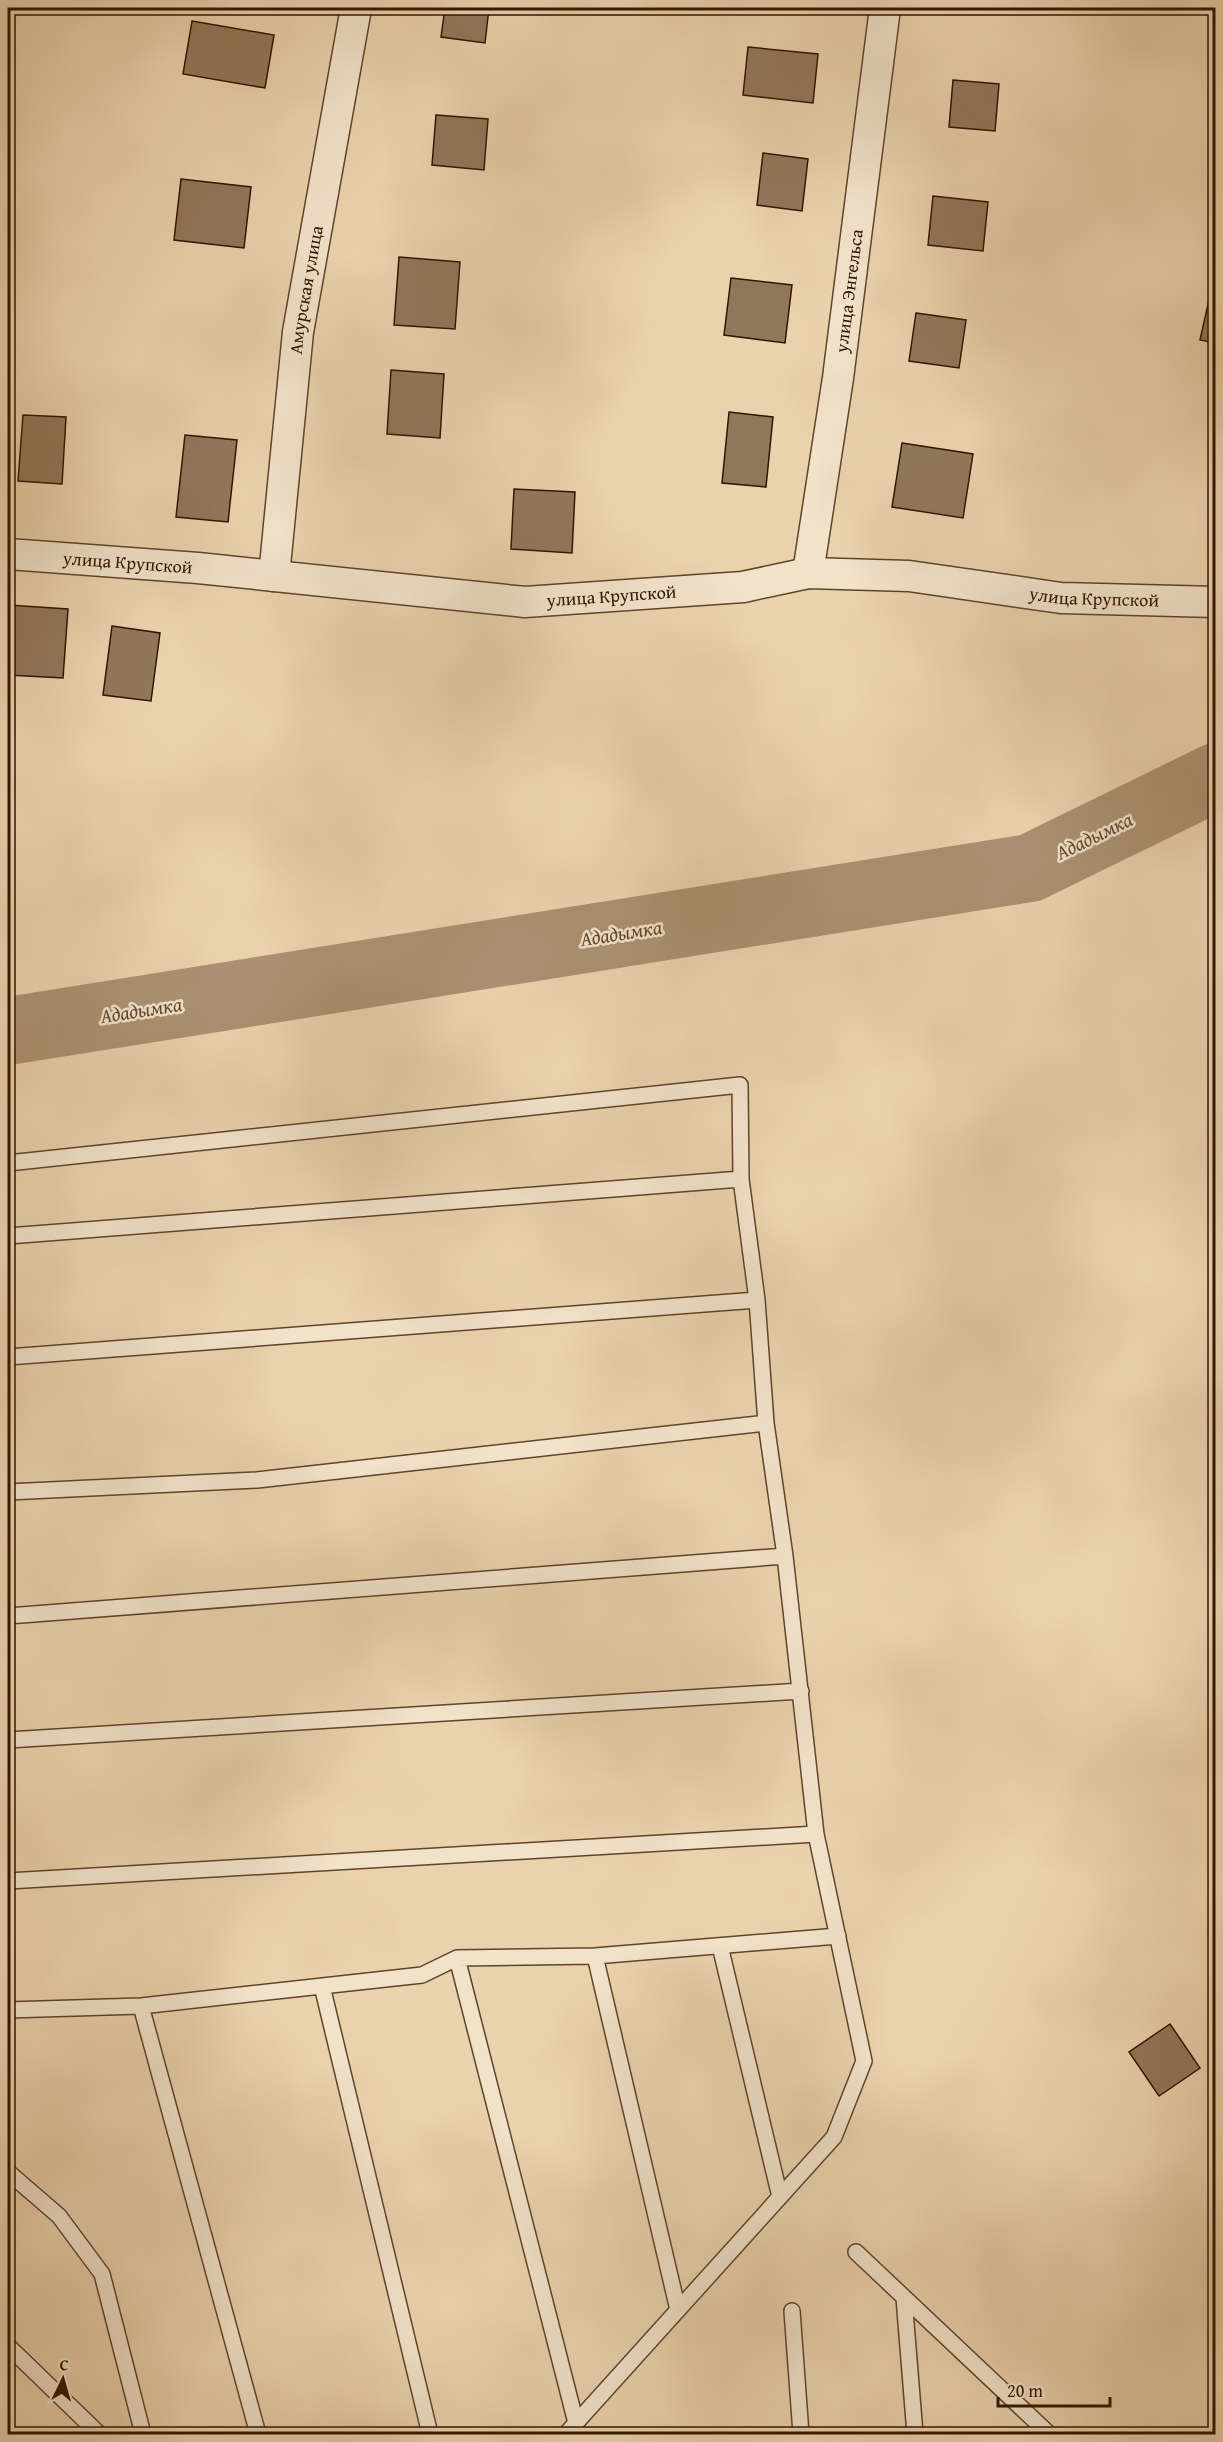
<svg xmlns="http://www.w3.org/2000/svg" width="1223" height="2442" viewBox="0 0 1223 2442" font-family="'Gentium Book Plus',serif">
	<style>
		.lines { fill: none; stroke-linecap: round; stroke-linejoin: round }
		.river { stroke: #ab9172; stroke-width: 68 }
		.building { fill: #91775a; stroke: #311400; stroke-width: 1.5 }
		.lane-casing { stroke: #5f442b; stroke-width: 18 }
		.street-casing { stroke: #5f442b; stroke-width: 33 }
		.lane { stroke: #f1e2ca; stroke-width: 15 }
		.street { stroke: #f1e2ca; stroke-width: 30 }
		.labels { text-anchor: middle; stroke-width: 5; stroke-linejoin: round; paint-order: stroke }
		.street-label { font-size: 18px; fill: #311400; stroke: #f1e2ca }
		.water-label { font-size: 20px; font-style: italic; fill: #62462e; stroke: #f1e2ca }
	</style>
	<rect width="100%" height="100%" fill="#ead2ad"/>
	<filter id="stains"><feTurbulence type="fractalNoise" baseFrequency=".00333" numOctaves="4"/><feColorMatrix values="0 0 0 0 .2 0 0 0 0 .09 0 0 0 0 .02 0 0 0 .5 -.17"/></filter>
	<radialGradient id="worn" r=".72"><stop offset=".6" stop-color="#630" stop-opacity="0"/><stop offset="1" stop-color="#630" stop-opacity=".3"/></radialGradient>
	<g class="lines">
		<path class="river" d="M8,1031L1030,868L1216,777"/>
	</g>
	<path class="building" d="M445,8H489L485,43L441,37Z
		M192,21L274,35L265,88L183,74Z
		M748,47L818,54L813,103L743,95Z
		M953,80L999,84L995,131L949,127Z
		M436,115L488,119L484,170L432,165Z
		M763,153L808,159L802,211L757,205Z
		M181,179L251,187L244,248L174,240Z
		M933,196L988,202L983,251L928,245Z
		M399,257L460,262L455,329L394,325Z
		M1215,273H1216V343L1200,340Z
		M731,278L792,285L785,343L724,335Z
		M916,313L966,320L959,368L909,361Z
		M391,370L444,374L440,438L387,434Z
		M729,412L773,417L766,487L722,483Z
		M23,415L66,417L62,484L18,481Z
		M185,435L237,440L228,522L176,517Z
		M902,443L973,454L963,518L892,507Z
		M514,489L575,492L572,553L511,549Z
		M8,605L68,609L63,678L8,675Z
		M112,626L160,633L151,701L103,695Z
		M1170,2024L1200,2068L1159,2096L1129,2052Z"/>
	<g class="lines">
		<g class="lane-casing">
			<path id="lane" d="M8,1163L740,1085L741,1179L757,1300L766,1423L785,1556L816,1834L864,2061L834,2137L566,2434
				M8,1236L741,1179
				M8,1357L757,1300
				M8,1492L257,1480L766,1423
				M8,1616L785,1556
				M8,1740L801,1691
				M8,1881L816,1834
				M720,1946L780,2197
				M595,1956L678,2310
				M457,1958L576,2423
				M322,1986L430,2434
				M141,2006L258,2434
				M8,2010L141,2006L422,1975L457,1958L595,1956L838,1936
				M8,2172L59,2216L102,2274L143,2434
				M856,2252L1049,2434
				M904,2298L915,2434
				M792,2311L801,2434
				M8,2346L99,2434"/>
		</g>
		<g class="street-casing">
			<g id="street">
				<path id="s1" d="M8,554L198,568L525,602L743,587L808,573L909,576L1061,598L1216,602"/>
				<path id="s2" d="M808,573L838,378L885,8"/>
				<path id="s3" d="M274,576L298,332L356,8"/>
			</g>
		</g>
		<use href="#lane" class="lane"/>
		<use href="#street" class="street"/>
	</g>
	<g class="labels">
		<g class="street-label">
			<text dy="6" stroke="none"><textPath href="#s3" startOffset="288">Амурская улица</textPath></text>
			<text dy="6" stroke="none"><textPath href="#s2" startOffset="285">улица Энгельса</textPath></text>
			<text dy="6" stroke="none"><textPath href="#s1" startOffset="120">улица Крупской</textPath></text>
			<text dy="6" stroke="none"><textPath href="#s1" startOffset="606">улица Крупской</textPath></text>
			<text dy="6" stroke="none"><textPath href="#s1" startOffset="1092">улица Крупской</textPath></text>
		</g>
		<g class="water-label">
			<text transform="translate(1094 836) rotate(-26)" y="7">Ададымка</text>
			<text transform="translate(621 933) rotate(-9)" y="7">Ададымка</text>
			<text transform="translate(141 1010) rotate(-9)" y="7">Ададымка</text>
		</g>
	</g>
	<rect width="1223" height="2442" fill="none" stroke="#ead2ad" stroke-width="30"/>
	<rect x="9" y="9" width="1205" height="2424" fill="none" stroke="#311400" stroke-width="3"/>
	<rect x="15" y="15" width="1193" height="2412" fill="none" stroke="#311400" stroke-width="1.5"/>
	<g transform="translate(63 2379) rotate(5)" stroke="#f1e2ca" stroke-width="4.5" paint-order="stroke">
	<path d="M0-4.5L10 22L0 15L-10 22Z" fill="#311400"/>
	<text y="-9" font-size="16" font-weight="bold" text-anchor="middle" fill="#311400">С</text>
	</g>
	<path d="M998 2397v9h112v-9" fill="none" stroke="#311400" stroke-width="3"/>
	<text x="1007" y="2397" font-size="18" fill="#311400" stroke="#f1e2ca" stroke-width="4.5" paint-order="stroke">20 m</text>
	<rect width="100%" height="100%" filter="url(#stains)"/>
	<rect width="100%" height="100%" fill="url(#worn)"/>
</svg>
